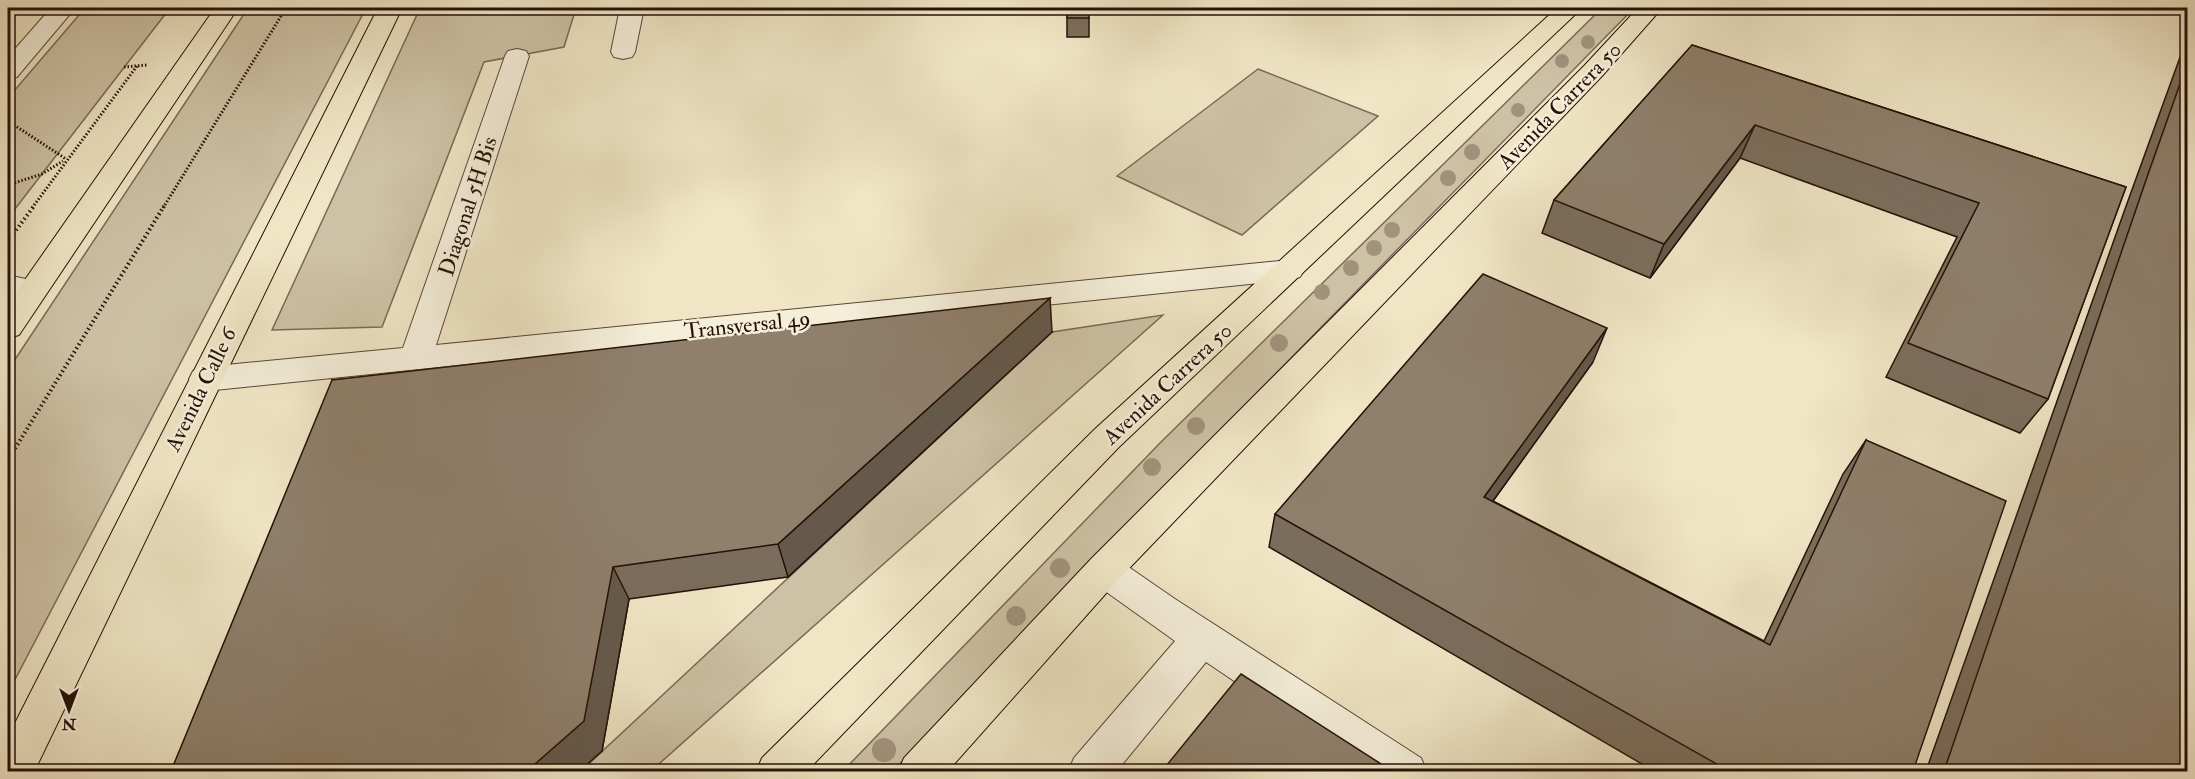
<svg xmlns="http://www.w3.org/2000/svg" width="2195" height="779" viewBox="0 0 2195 779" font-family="'IM FELL Double Pica',serif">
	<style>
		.green { fill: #cec2a6; stroke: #7a6957; stroke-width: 1.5 }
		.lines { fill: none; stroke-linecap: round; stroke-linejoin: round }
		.minor-casing { stroke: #584638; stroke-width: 2 }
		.major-casing { stroke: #261008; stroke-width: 2 }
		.path-far1 { stroke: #261008; stroke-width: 3; stroke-dasharray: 1.5 2; stroke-linecap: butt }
		.path { stroke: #261008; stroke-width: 4; stroke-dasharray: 1.5 3; stroke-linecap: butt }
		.minor { fill: #f5efda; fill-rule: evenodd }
		.major { fill: #f0e6c6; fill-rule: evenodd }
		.tree { fill: #a1927c }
		.wall { fill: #7b6d5c; stroke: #261008; stroke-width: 1.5 }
		.shaded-wall { fill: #64594b; stroke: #261008; stroke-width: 1.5 }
		.building { fill: #8f7f6b; stroke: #261008; stroke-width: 1.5 }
		.labels { text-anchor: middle; stroke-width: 5; stroke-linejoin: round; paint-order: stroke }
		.street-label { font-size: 22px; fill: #261008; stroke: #f5efda }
	</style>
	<rect width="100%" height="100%" fill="#f0e6c6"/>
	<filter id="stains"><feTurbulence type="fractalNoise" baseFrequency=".00333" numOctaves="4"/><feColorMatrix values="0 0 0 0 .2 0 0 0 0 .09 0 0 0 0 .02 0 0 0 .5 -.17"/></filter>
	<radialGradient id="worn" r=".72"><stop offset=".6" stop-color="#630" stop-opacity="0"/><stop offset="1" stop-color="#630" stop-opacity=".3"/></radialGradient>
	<path class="green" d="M85,8H170L8,218V98Z
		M248,8H366L8,693V370Z
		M420,8H576L564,47L484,62L382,327L272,330Z
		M1602,8H1634L1099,554L893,771L842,772L1160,443Z
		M1258,69L1378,116L1242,235L1117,176Z
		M1163,315L651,771L580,772L1052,332Z"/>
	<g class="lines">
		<g class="minor-casing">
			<path id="minor" d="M51,8H75L17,77L8,79V57Z
				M620,8H644L635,52L632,57L623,59L614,57L611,52Z
				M517,49L526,51L529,56L436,345L1289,260L1300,263L1304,270L1300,277L1289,280L205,391L193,387L189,379L193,371L205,367L403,348L505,56L508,51Z
				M8,275L43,283L47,290L43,297L32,300L8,295Z
				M1104,555L1117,559L1175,599L1421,758L1427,772H1369L1206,662L1116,772H1068L1074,758L1175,641L1091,581L1085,570L1091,559Z"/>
		</g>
		<g class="major-casing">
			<path id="major" d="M215,8H238L19,335L8,338V304Z
				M378,8H402L34,772H8V737Z
				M1557,8H1582L1119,447L806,772H756L762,758L1095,429Z
				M1638,8H1662L1602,76L1117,581L947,772H898L904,758L1091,559L1584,66Z"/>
		</g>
		<path class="path-far1" d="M1510,8L1516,10
			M124,67L147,65
			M8,121L66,159
			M8,185L42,174L63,161
			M32,208L137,66
			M163,208L286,8"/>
		<path class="path" d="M8,241L34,206
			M8,460L164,206"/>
		<use href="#minor" class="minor"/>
		<use href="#major" class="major"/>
	</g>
	<g class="tree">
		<circle cx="1588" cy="42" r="7"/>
		<circle cx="1562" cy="61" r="7"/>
		<circle cx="1518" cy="110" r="7"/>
		<circle cx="1472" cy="152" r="8"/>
		<circle cx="1448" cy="178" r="8"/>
		<circle cx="1392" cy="230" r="8"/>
		<circle cx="1374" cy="248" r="8"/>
		<circle cx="1351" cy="268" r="8"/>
		<circle cx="1322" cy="292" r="8"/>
		<circle cx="1279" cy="343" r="9"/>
		<circle cx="1196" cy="426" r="9"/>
		<circle cx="1152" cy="467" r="9"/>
		<circle cx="1060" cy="568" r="10"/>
		<circle cx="1016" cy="616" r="10"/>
		<circle cx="884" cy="750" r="12"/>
	</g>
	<path class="wall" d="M1067,8L1089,18V37H1067Z
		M2187,38V771H1926L2125,209Z
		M1692,45L2126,187L2048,399L2020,433L1886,377L1957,237L1740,158L1650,278L1542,233L1554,200Z
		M1052,332L788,577L629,599L602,751L332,380Z
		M1593,362L1493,501L1764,641L1843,474L1866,440L1913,771H1654L1269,547L1275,514Z"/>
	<path class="shaded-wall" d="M1755,125L1740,158L1650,278L1664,244Z
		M1050,298L1052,332L788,577L778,544Z
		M1607,328L1593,362L1472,530L1484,497Z
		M613,567L629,599L602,751L580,771H527Z"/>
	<path class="building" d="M1067,8H1089V18H1067Z
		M1692,45L2126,187L2048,399L1908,343L1979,203L1755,125L1664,244L1554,200Z
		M2187,64V771H1944L2146,180Z
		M1483,274L1607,328L1484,497L1770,645L1866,440L2006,501L1913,771H1729L1275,514Z
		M1050,298L778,544L613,567L584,721L527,771H171L332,380Z
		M1241,674L1392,771H1162Z"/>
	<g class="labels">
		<g class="street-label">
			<text transform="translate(1559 105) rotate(-46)" y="8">Avenida Carrera 50</text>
			<text transform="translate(467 206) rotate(-72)" y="8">Diagonal 5H Bis</text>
			<text transform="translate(747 324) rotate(-6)" y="8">Transversal 49</text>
			<text transform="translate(1167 383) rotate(-43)" y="8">Avenida Carrera 50</text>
			<text transform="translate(200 389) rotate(-64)" y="8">Avenida Calle 6</text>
		</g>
	</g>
	<rect width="2195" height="779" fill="none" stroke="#f0e6c6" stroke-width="30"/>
	<rect x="9" y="9" width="2177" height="761" fill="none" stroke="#261008" stroke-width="3"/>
	<rect x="15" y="15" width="2165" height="749" fill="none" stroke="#261008" stroke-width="1.5"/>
	<g transform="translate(69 710) rotate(180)" stroke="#f5efda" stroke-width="4.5" paint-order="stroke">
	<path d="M0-4.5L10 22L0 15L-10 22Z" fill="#261008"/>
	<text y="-9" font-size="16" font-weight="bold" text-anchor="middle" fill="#261008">N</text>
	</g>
	<rect width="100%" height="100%" filter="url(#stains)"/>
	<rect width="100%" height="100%" fill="url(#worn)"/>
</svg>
